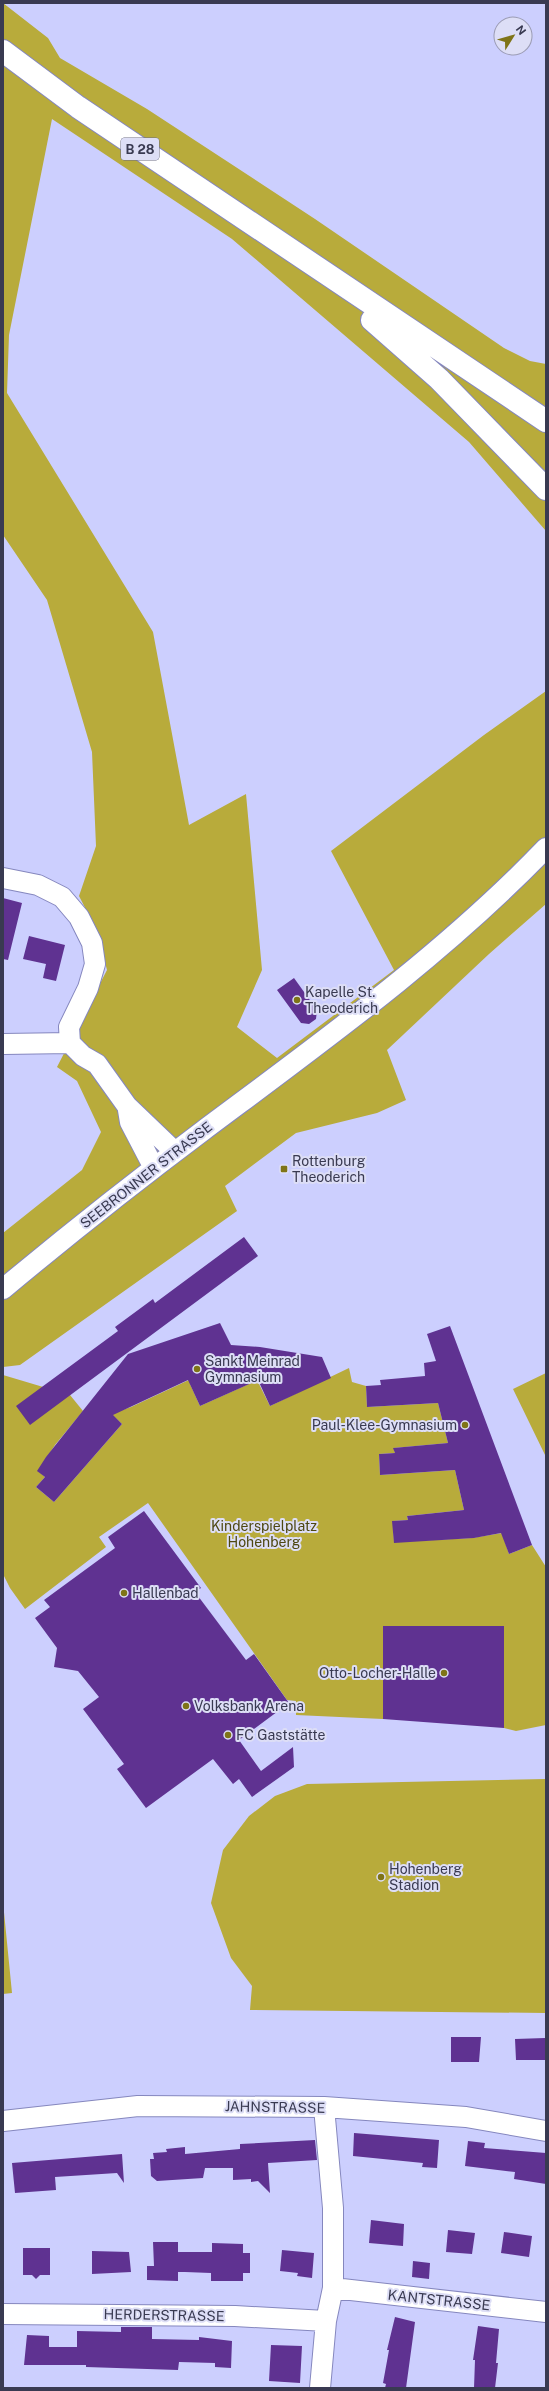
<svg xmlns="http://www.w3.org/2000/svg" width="549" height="2391" viewBox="0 0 549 2391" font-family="'Public Sans',sans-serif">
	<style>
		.green { fill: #b8ab3b }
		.building { fill: #5f3291 }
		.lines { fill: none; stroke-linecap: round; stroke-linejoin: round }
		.minor-casing { stroke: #8587be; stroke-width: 22 }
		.major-casing { stroke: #8587be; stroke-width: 24 }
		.minor { stroke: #fff; stroke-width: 20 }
		.major { stroke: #fff; stroke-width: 22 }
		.poi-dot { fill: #7f7417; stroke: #dddef6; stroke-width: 1.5 }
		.labels { text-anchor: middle; stroke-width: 4; stroke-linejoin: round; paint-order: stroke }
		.shield { fill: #dddef6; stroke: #6a6b82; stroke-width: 1 }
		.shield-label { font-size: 13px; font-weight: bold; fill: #393a51 }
		.poi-label { font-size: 14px; fill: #393a51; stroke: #dddef6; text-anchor: start }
		.street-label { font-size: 14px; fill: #393a51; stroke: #dddef6 }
		.park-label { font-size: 14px; fill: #4e4811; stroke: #dddef6 }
	</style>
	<rect width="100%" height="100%" fill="#cccffe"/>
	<path class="green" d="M3,3L48,38L60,58L147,109L315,219L504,348L530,361L546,364V531L469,442L232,239L52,119L9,335L7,393L153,632L189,825L246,794L262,970L237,1027L277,1058L394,970L331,851L484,735L546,691V904L489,954L387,1050L406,1100L377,1113L296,1133L225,1186L237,1211L20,1365L3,1367V1233L82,1170L101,1132L77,1081L57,1067L107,970L97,931L79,896L96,846L92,752L47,600L3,535Z
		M349,1368L352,1382L366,1386L367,1407L438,1403L448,1443L394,1448L395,1453L379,1454L380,1475L455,1470L464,1510L407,1516L408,1520L393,1521L394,1542L472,1538L502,1533L509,1554L532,1545L546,1567V1725L516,1731L504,1728V1626H383V1719L296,1715V1701L287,1700L148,1503L99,1537L106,1547L25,1609L10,1588L3,1574V1375L70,1395L83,1411L55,1445L38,1471L45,1477L36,1487L54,1502L122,1424L111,1414L131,1407L191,1379L190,1384L200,1406L260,1379L262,1382L259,1384L270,1406Z
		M546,1373V1457L513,1389Z
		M546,1779V2013L250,2010L252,1986L231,1958L211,1903L223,1850L249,1816L275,1796L307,1784Z
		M3,1902L12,1993L3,1994Z"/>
	<path class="building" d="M3,898L22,903L8,960L3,959Z
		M29,936L65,945L56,981L43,978L46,964L23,959Z
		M294,978L317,1010L316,1019L309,1024L301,1023L277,990Z
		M244,1237L258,1256L30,1425L16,1406L118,1331L115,1327L153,1299L155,1303Z
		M220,1323L231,1345L260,1347L322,1357L331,1378L270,1406L258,1380L200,1406L188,1380L113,1415L122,1424L54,1502L36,1487L45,1477L37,1471L46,1457L128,1354Z
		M450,1326L532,1545L509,1554L501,1533L474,1538L394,1543L392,1521L408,1520L407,1516L464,1510L455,1470L380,1475L379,1454L395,1453L393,1448L448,1443L438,1403L367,1407L366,1386L381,1385L380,1380L425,1376L424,1363L436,1361L427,1334Z
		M144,1511L201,1588L195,1592L246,1660L254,1654L289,1703L239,1740L261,1771L293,1747L294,1767L252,1797L239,1779L233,1784L213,1759L146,1808L117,1769L124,1764L83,1709L99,1697L78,1671L54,1667L57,1648L35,1618L50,1607L44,1600L115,1548L108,1537Z
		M383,1626H504V1728L383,1719Z
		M451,2037H481L479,2062H451Z
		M545,2038V2060H516L515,2039Z
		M354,2133L439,2140L437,2168L422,2167L423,2163L353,2156Z
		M315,2140L317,2160L268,2163L270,2193L258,2181L251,2182V2179L233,2180V2168H205L203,2178L157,2181L151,2176L150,2159H154L153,2153L167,2152L166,2149L185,2147V2154L240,2149V2144Z
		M468,2141L485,2143L484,2148L546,2153V2184L514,2179L515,2172L465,2166Z
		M122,2154L124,2183L117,2173L55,2177L56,2190L15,2193L12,2163Z
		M371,2220L404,2224L403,2246L369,2243Z
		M448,2230L475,2233L472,2254L446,2252Z
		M504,2232L532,2236L529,2257L501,2253Z
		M153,2242H178V2252H212V2243L243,2244V2253H250V2273H243V2281H211V2273L185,2272H178V2281L147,2280V2266H154Z
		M23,2248H50V2275H40L36,2279L32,2275H23Z
		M282,2250L314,2253L312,2278L297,2276L298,2273L280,2271Z
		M92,2251L129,2252L131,2272L92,2274Z
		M413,2261L430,2263L429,2279L412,2277Z
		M395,2317L415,2322L406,2388H385L386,2384L383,2383L389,2350H387Z
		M478,2326L499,2329L496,2363H498L495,2388H474L475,2360H473Z
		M121,2327H152V2339L199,2340V2337L232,2341L231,2368L215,2367V2363L179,2362L178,2370L86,2367V2365H24L27,2335L49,2336V2347H77V2331L121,2332Z
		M271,2345L302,2346L300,2383L269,2381Z"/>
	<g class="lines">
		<g class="minor-casing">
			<path id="minor" d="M3,878L38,885L62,897L79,917L92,943L95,964L88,988L69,1027L70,1043L83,1056L97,1064L127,1106L175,1152
				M3,1044L70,1043
				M128,1110L130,1122L154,1168
				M3,1289C69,1234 136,1181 204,1130C323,1041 443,955 546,848
				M3,2121L138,2106L324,2107L466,2117L546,2131
				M333,2288L546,2312
				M3,2314L235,2316L326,2321
				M320,2388L326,2321L333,2288V2208L324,2107"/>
		</g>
		<g class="major-casing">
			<path id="major" d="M3,51L78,107L546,421
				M372,320L439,379L546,489"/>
		</g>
		<use href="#minor" class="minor"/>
		<use href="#major" class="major"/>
	</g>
	<g class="poi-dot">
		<circle cx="297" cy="1000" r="4"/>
		<rect x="280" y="1165" width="8" height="8" rx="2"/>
		<circle cx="197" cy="1369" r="4"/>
		<circle cx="465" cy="1425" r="4"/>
		<circle cx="124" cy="1593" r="4"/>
		<circle cx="444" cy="1673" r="4"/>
		<circle cx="186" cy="1706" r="4"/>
		<circle cx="228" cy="1735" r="4"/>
		<circle cx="381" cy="1877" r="4"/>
	</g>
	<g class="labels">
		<rect class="shield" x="121" y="138" width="38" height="22" rx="3"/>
		<g class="shield-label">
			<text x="140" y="154">B 28</text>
		</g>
		<g class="poi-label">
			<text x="305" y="997">Kapelle St.<tspan x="305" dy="16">Theoderich</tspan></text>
			<text x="292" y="1166">Rottenburg<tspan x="292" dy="16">Theoderich</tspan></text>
			<text x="205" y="1366">Sankt Meinrad<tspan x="205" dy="16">Gymnasium</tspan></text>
			<text x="457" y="1430" text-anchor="end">Paul-Klee-Gymnasium</text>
			<text x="132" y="1598">Hallenbad</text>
			<text x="436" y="1678" text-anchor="end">Otto-Locher-Halle</text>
			<text x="194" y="1711">Volksbank Arena</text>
			<text x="236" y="1740">FC Gaststätte</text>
			<text x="389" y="1874">Hohenberg<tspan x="389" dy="16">Stadion</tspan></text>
		</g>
		<g class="street-label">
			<text transform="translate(146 1175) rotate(-38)" y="5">SEEBRONNER STRASSE</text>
			<text transform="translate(275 2107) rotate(1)" y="5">JAHNSTRASSE</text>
			<text transform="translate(439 2300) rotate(6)" y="5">KANTSTRASSE</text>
			<text transform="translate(164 2315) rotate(1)" y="5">HERDERSTRASSE</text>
		</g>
		<g class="park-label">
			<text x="264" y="1531">Kinderspielplatz<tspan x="264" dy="16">Hohenberg</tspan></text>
		</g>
	</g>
	<rect width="549" height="2391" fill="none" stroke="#393a51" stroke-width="8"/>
	<g transform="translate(513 36) rotate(53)"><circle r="19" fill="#dddef6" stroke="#9b9cb4"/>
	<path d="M0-3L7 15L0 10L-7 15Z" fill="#7f7417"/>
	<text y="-6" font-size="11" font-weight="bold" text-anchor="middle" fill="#393a51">N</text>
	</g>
</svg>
